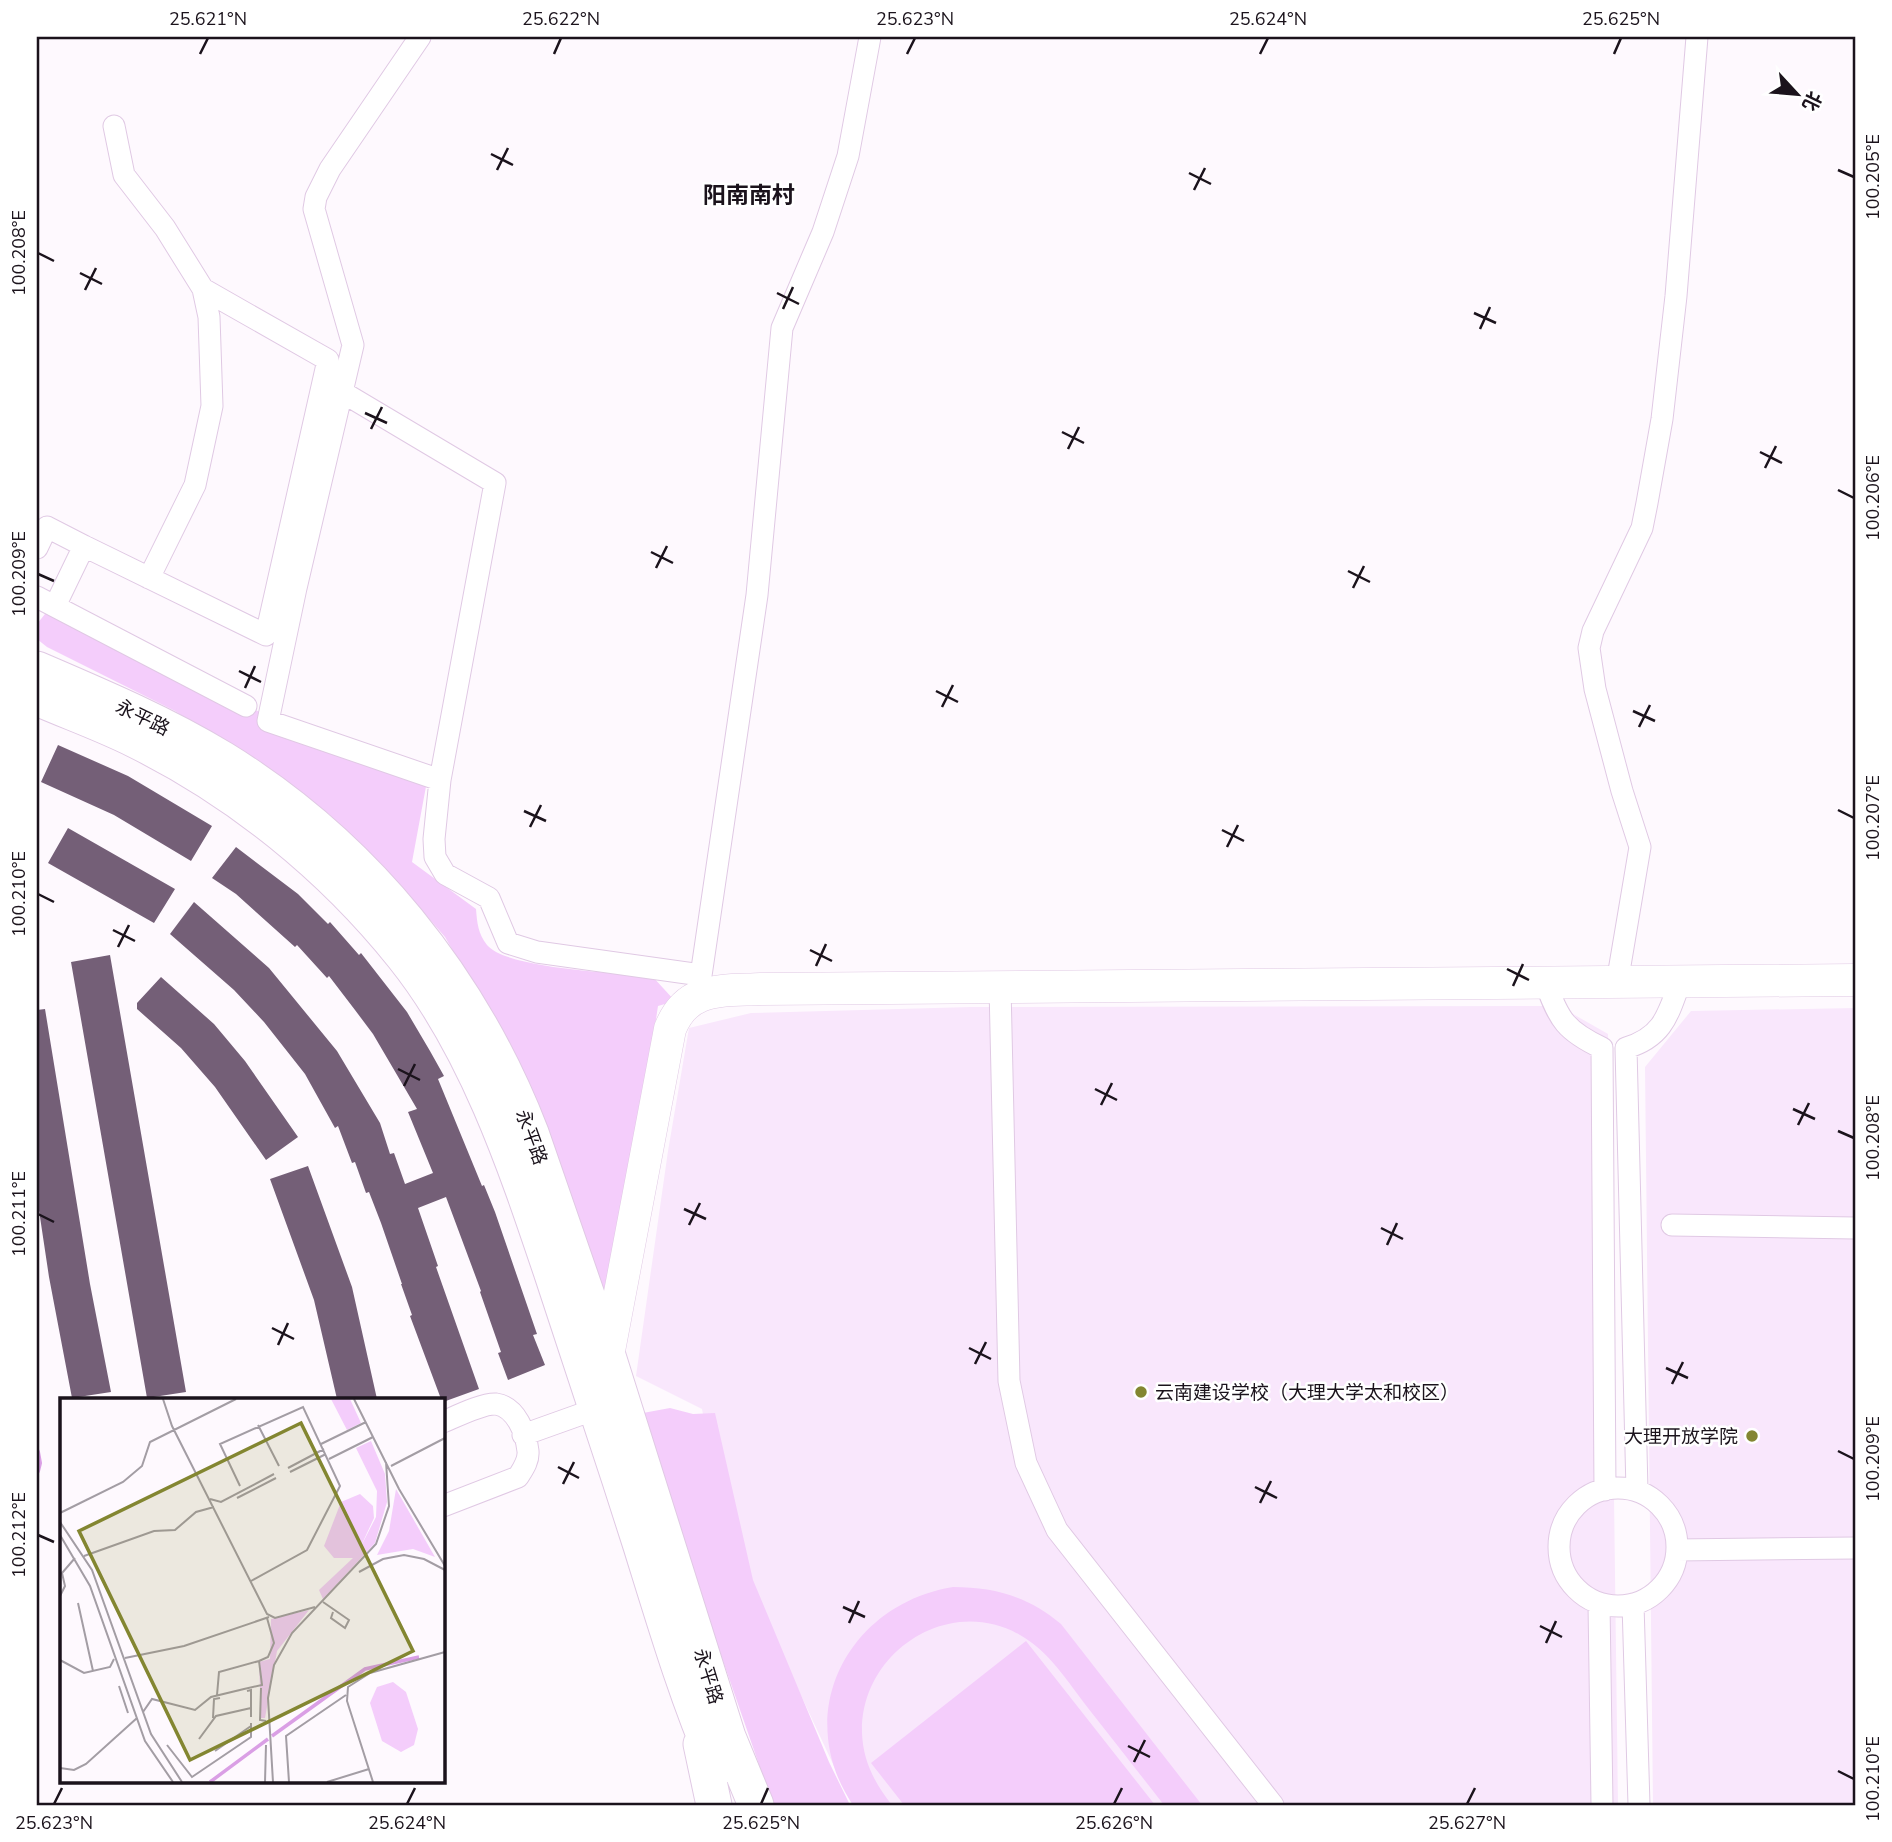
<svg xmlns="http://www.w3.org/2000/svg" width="1892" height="1842" viewBox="0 0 1892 1842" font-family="'Nunito Sans','Noto Sans SC',sans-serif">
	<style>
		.built { fill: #f9e7fc }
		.green { fill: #f4cdfb }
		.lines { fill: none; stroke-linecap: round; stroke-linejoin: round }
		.stream { stroke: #da9fe5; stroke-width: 6 }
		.building { fill: #745f77 }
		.street-casing { stroke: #e0c9e4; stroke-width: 23 }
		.secondary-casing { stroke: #e0c9e4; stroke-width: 33 }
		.primary-casing { stroke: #e0c9e4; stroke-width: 37 }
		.street { stroke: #fff; stroke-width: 21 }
		.secondary { stroke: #fff; stroke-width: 32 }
		.primary { stroke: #fff; stroke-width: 35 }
		.ticks { fill: none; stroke: #1b131c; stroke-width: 2.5 }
		.poi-dot { fill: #838631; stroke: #fff; stroke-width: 2.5 }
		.labels { text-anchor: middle; stroke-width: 5; stroke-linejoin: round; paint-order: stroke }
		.street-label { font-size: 19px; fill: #1b131c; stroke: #fff }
		.poi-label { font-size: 19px; fill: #1b131c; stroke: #fff; text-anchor: start }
		.quarter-label { font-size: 23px; font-weight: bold; fill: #1b131c; stroke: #fff }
		.inset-river { fill: none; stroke: #da9fe5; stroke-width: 3.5 }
		.inset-road { fill: none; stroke: #a39da4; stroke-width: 2 }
		.view { fill: #838631; fill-opacity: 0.15; stroke: #838631; stroke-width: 3.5 }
		.inset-edge { fill: none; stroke: #1b131c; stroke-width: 3.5 }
		.neatline { fill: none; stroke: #1b131c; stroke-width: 2.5 }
		.ticks-label { font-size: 18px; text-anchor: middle; fill: #1b131c }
	</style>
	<rect width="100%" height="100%" fill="#fef9fe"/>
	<path class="built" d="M1559,1006L1608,1034L1618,1805H852L726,1534L702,1409L636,1376L668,1151L689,1028L751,1013L971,1007Z
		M1855,1008V1805H1653L1645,1067L1691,1011Z"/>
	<path class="green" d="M49,609L266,715L427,781L412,862L476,909C477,922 478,934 487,945C507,969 618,973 652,976L675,1001L658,1006L616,1284L603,1290L523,1072L445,937L392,876L329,814L253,761L175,711L47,647L37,639V624Z
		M670,1408L693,1414L715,1413L753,1580L829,1762L850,1805H773L696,1583L643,1413Z
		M953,1587C995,1587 1029,1597 1061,1624L1202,1805H1164C1139,1773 1114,1741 1088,1708C1068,1682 1049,1651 1020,1635C948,1594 860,1653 862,1733C863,1761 875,1784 892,1805H853C791,1714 848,1604 953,1587Z
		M1026,1641L1155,1805H904L871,1763Z"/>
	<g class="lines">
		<path class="stream" d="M37,1452L39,1463L37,1471"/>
	</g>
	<path class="building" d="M58,745L128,776L212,826L191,861L114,815L41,782Z
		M68,828L175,889L154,923L48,863Z
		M236,847L298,894L328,924L330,922L359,955L361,953L407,1012L430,1051L444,1076L438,1079L482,1186L484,1185L495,1212L537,1334L533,1335L545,1365L508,1380L498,1353L501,1352L480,1292L481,1291L446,1197L418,1208L438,1266L436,1267L479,1389L443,1402L441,1399L410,1316L412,1315L401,1284H402L381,1223L369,1192L366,1193L355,1162L352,1163L338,1126L335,1128L305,1074L264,1022L234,990L170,934L194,902L269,968L337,1051L380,1123L390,1154L394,1153L405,1184L433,1173L408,1112L417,1109L373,1034L355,1010L329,976L327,978L297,945L295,947L236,894L212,878Z
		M110,955L186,1392L147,1398L71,962Z
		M161,977L214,1024L245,1061L298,1137L266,1160L215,1087L181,1048L137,1009V1003Z
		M45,1009L90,1284L111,1392L72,1398L49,1277L37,1197V1010Z
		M308,1166L352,1287L377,1399H337L314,1300L270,1179Z"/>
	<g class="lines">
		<g class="street-casing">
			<path id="street" d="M114,126L124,175L165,228L203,289L209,317L212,406L195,485L149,578
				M342,392L495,483L440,780L268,721L296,588L353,345L314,209L316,197L330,169L420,37
				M84,546L266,635L328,360L203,289
				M37,548L47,527L84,546L55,606
				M37,597L246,706
				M440,780L434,839L435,857L445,874L489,898L508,943L537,952L701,975
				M1617,983L1640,847L1622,791L1595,689L1589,648L1593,631L1642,528L1647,503L1662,419L1676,296L1697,37
				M1546,984C1559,1020 1566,1031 1602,1048L1605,1490
				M1000,987L1009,1381L1026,1463L1057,1530L1273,1805
				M698,996L757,595L782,328L823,232L848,156L870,37
				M1672,1225L1855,1228
				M443,1422C455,1417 483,1403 496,1404C516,1407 526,1433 528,1451C529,1461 523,1469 518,1477L443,1506
				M523,1435L607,1405
				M1559 1547a59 59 0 1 1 118 0a59 59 0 1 1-118 0Z
				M1637,1490L1626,1048C1663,1037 1668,1015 1680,982
				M1677,1550L1855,1548
				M1599,1604L1602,1805
				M1633,1604L1639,1805"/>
		</g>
		<g class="secondary-casing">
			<path id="secondary" d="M608,1356L670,1029C687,986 721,991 761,989L1855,980"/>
		</g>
		<g class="primary-casing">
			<path id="primary" d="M37,669C100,696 164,723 223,759C364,846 471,978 531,1133L608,1356L728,1737L756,1805
				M37,698C69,712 103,724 135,740C238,791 331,866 403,956C476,1047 515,1164 552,1274C582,1364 612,1455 641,1546C664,1620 686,1695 717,1767
				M701,1744L714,1805"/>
		</g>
		<use href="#street" class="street"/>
		<use href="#secondary" class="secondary"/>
		<use href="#primary" class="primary"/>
	</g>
	<path class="ticks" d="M200,54L208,38M554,54L561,38M907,54L915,38M1260,54L1268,38M1614,54L1621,38M491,154L513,165M497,170L508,148M1838,170L1854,177M1189,173L1211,184M1194,190L1205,168M38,253L54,261M80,273L102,284M85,290L96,268M777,293L799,304M783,309L793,287M1474,313L1496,323M1480,329L1490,307M365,413L387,423M371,429L382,407M1062,432L1084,443M1068,449L1079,427M1760,452L1782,463M1765,468L1776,446M1838,490L1854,498M651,552L673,563M656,568L667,546M1348,571L1370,582M38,574L54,581M1353,588L1364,566M239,671L261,682M245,688L255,666M936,691L958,702M942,707L953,685M1633,711L1655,721M1639,727L1650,705M1838,810L1854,818M524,811L546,821M530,827L541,805M1222,830L1244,841M1227,847L1238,825M38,894L54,902M113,930L135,941M118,947L129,925M810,950L832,961M816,966L826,944M1507,969L1529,980M1513,986L1523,964M398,1069L420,1080M404,1086L415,1064M1095,1089L1117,1100M1101,1105L1112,1083M1793,1109L1815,1119M1798,1125L1809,1103M1838,1131L1854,1138M684,1209L706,1219M38,1214L54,1222M689,1225L700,1203M1381,1228L1403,1239M1387,1245L1397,1223M272,1328L294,1339M278,1345L288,1323M969,1348L991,1359M975,1364L986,1342M1666,1368L1688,1378M1672,1384L1683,1362M1838,1451L1854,1459M558,1467L579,1478M563,1484L574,1462M1255,1487L1277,1498M1260,1503L1271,1481M38,1535L54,1542M843,1607L865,1617M849,1623L859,1601M1540,1626L1562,1637M1546,1643L1556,1621M1128,1746L1150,1757M1134,1762L1145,1740M1838,1771L1854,1779M54,1804L62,1788M407,1804L415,1788M761,1804L768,1788M1114,1804L1122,1788M1467,1804L1475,1788"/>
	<g class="poi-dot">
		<circle cx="1141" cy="1392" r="7"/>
		<circle cx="1752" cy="1436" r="7"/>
	</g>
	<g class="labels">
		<g class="street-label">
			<text transform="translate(143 717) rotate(26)" y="7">永平路</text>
			<text transform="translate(532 1137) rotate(70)" y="7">永平路</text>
			<text transform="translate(709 1676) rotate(73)" y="7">永平路</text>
		</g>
		<g class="poi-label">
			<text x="1155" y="1399">云南建设学校（大理大学太和校区）</text>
			<text x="1738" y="1443" text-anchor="end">大理开放学院</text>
		</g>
		<g class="quarter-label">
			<text x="749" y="203">阳南南村</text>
		</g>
	</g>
	<g transform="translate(60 1398)">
		<rect width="385" height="385" fill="#fef9fe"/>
		<path d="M271,1H290L301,25L287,32ZM311,43L325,76L327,104L315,145L263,201L259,192L293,160H274L264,148L281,104L300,96L313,108L314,120L300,150L316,119L317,93L296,50ZM336,91L375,159L353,151L317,157L329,133ZM249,212L217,253L205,320H201L199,264L210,261L211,221ZM333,284L346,294L358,331L354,347L341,354L322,343L310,305L317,289Z" fill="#f4cdfb"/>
		<path class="inset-river" d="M212,338L305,271L359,259M150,384L208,341"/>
		<path class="inset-road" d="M103,1L112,28L207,216L215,220L255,209M294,1L339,91L385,168M198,27L219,68M261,46L306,24M269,61L313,39M331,68L385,40M228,70L264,51M230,74L266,56M180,88L160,46L243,9L280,88L247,152L191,183M177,100L216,80M150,101L161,104L214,76M0,115L63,84L82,68L90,44L176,1M0,124L32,172L91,336L122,384M0,137L30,188L85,343L113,384M24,158L94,133L115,132L136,114L154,109M299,174L323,161L344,157L364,161L385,172M0,198L5,188L2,175L15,160M263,204L289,222L285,230L271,220L273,214M18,205L33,273M65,260L124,248L209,219M0,262L24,275L50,269L54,261M199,263L208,259L214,245L207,220M59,288L68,315M201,290L200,322L206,323M187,293L191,292V319M83,314L92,301L135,312L151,299L184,291L202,287L199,263L159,274L157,297M153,320L154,301L160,300M139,341L156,318L191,310M107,347L132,379L191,339V325M155,353L191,328M0,370L14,372L26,366L77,320M205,384L206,347M213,384L208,300L214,267L232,235L316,146L329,108L326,64M229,384L226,338L286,297M267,384L309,371M313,384L287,303L288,289L310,275L385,254"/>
		<path class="view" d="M241,25L353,253L130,362L19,133Z"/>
		<rect width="385" height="385" class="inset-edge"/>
	</g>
	<rect width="1892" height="1842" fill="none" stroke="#ffffff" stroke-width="77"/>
	<g transform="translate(1797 94) rotate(116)" stroke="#ffffff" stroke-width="5" paint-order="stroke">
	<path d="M0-5L12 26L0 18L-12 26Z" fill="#1b131c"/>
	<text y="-10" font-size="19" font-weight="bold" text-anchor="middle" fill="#1b131c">北</text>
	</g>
	<rect x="38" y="38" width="1816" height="1766" class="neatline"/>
	<g class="ticks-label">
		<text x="208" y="25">25.621°N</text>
		<text x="561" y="25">25.622°N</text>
		<text x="915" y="25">25.623°N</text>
		<text x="1268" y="25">25.624°N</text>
		<text x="1621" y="25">25.625°N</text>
		<text transform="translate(1873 177) rotate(-90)" y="6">100.205°E</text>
		<text transform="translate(19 253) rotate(-90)" y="6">100.208°E</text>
		<text transform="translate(1873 498) rotate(-90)" y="6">100.206°E</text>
		<text transform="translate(19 574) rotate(-90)" y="6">100.209°E</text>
		<text transform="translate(1873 818) rotate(-90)" y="6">100.207°E</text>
		<text transform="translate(19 894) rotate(-90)" y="6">100.210°E</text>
		<text transform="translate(1873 1138) rotate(-90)" y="6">100.208°E</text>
		<text transform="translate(19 1214) rotate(-90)" y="6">100.211°E</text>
		<text transform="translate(1873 1459) rotate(-90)" y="6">100.209°E</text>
		<text transform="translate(19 1535) rotate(-90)" y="6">100.212°E</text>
		<text transform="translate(1873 1779) rotate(-90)" y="6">100.210°E</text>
		<text x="54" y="1829">25.623°N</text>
		<text x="407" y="1829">25.624°N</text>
		<text x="761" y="1829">25.625°N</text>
		<text x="1114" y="1829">25.626°N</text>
		<text x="1467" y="1829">25.627°N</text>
	</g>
</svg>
